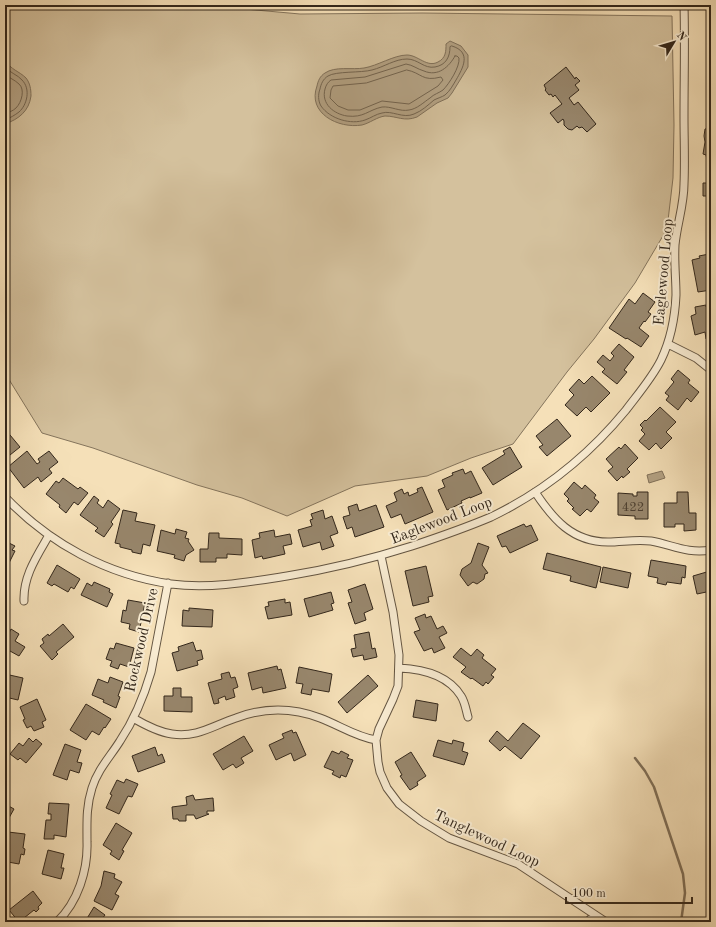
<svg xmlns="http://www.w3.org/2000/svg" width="716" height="927" viewBox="0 0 716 927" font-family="'Old Standard TT',serif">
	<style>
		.green { fill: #d4c19d; stroke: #84745c }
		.water { fill: #b3a183; stroke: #807059 }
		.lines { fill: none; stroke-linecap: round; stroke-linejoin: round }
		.shore { stroke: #73644f; stroke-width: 1 }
		.stream { stroke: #807059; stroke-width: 2.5 }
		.building { fill: #98876d; stroke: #33271b }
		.minor-casing { stroke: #645542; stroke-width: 9 }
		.minor { stroke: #f8ebd1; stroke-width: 7 }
		.labels { text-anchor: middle; stroke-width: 4; stroke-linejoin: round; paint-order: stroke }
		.number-label { font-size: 13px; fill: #4c3f30 }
		.street-label { font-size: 15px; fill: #33271b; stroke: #f8ebd1 }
	</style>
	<rect width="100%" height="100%" fill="#f5e0b8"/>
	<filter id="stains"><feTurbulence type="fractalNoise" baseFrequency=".005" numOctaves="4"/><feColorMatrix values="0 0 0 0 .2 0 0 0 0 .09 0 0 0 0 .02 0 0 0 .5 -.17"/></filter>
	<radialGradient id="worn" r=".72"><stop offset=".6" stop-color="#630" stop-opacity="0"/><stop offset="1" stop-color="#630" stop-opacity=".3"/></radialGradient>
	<path class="green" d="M5,5H200L300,14L422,13L672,16L674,125L673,178L667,229L635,283L594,339L567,372L513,444L471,458L427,476L355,486L287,516L242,498L197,485L93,448L42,433L5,373Z"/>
	<path class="water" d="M450,41L461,46L468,55V67L452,93L448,98L437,103L417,117C404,122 397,116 385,116C377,117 370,123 362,125C338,129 307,113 317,86C318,81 320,76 325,73C335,66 352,70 364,68C377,66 394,55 407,55C418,55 427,68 438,62C446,58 446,51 446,44Z
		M5,60C11,70 19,71 26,78C30,83 31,89 31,96C29,111 19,119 5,124Z
		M662,471L665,478L649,483L647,475Z"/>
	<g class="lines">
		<path class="shore" d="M452,46C472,52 463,68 456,80C453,85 450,91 445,95C442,97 438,98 434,100C428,105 422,111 414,114C403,119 392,110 382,113C376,114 371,118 365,120C351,125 330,119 321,106C318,101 318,94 320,89C321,84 323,79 328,76C336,71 361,73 372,70C384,67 395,59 407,59C418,59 424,69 435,67C446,65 450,57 450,47Z
			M455,56H457L459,58C460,67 449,84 443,90C439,93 434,94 430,98C424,102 417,109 409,110C400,112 391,106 382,107C368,110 364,118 347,116C334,114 321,104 325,89C326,85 328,82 331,80L365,77L406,64C413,65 417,69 424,71C438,77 449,67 455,56Z
			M5,67C10,73 18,75 22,80C31,89 27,105 19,112C15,115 10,118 5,120
			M407,70C422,73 422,82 441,77L443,80L438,86L409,104L382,101L360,110H348L338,106L330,98L331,90L333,86L366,83Z
			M5,74C9,78 15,80 19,84C25,89 22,102 16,108C13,111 9,112 5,114"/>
		<path class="stream" d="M635,758L645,771L654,787L683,874L685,893L681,922"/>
	</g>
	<path class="building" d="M566,67L575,79L576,77L580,81L575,85L579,90L569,98L574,105L578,102L596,124L587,132L582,127L579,128L577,126L572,130L568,129L564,125V121L563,119L558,123L550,113L562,104L555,95L553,97L551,94L549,95L545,90L546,89L544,85Z
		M708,84H711V100Z
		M711,128V159L707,160L706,155L703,154L705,142L704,136L705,129Z
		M708,167H711V196H703V183H708Z
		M709,254L710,259H711V290L698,292L692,260L700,258L699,256Z
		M643,293L655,302L648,312L651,314L645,322L644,321L639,328L649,336L641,347L627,338L626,339L609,328L629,299L635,304Z
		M706,305V307L711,306V338L706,339L705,332L695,335L691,316L696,314L695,307Z
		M619,344L634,357L624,370L627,372L617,384L602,372L605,369L597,362L603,355L610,361L614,356L611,353Z
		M678,370L690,380L688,383L699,392L691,402L687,398L678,410L666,400L669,396L665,393L674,382L671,379Z
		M592,376L610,393L591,412L586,407L577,416L565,405L574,395L569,390L579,379L584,384Z
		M660,407L676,422L666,432L672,438L661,449L656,443L649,450L639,441L645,434L641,430L643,428L640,425L645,420L646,421Z
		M557,419L571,436L547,456L539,447L543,445L536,436Z
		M5,429L20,447L5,459Z
		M625,444L638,458L627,469L630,472L623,478L622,476L617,481L608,471L613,467L606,459L619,447L621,449Z
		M510,447L522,467L493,485L482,468L505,454L503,451Z
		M27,451L37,464L40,462L38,459L49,451L58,462L49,469L52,473L41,482L38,477L24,488L8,467Z
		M463,469L465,474L471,471L482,493L470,498V497L461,501L462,503L447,510L438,490L445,487L442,480L453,475L452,473Z
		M63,478L78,489L80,487L88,493L78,505L74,502L66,513L59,507L60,505L46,494L56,481L59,483Z
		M574,482L582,489L585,485L596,495L594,498L599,502L591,512L587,509L580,516L572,509L574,508L567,501L569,499L564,494Z
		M422,487L433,512L405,524L401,514L391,518L386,506L397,501L394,493L402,489L404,494L408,492L409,496L418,492L417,489Z
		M637,492H648V519H635V516L618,515V493L633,494V496H637Z
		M677,492H688L689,513H696V530L684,531V524H675V527H664V503H677Z
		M94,496L99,500L97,503L103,508L108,500L120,509L111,522L113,524L104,537L95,531L98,528L80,515Z
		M357,504L359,511L376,505L384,527L355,537L352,527L347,529L343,517L350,515L348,507Z
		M123,510L137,513L135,521L155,525L150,546L143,544L141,554L132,552V550L120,547V544L115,543Z
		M323,510L325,519L332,516L338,533L330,536L334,546L322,550L320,542L303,547L298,530L312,526L310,520L313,519L311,514Z
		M524,524L526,527L531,525L538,540L510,553L506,546L502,547L497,536Z
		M176,529L187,532L185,538L189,539L188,541L194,550L186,555L184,561L174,558L175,555L157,551L161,530L175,534Z
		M274,530L275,537L290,534L292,544L283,546L285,554L263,559L262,556L255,558L252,540L260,538L259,533Z
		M209,533H219V538L242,539V555L227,554V558H216V562H200V549H208Z
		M5,541L15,546L12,550L15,551L5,571Z
		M478,543L489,547L482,565L488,573L485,574L484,579L477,584L473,582L468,586L460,575L462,569L471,563Z
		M547,553L601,567L596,588L570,581L571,576L543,569Z
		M651,560L686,566L685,578L682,577L681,584L667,582L666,585L657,583L658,578L648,576Z
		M57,565L80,579L74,589L71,587L68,592L54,584L52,586L47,583Z
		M426,566L433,596L428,597L429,602L413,606L405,571Z
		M603,567L631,573L628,588L600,582Z
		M710,571H711V591L697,594L693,576Z
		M94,582L110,589L109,592L113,594L107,607L81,595L87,583L92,586Z
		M365,584L373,609L364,613L366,620L355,624L348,603L352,602L348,590Z
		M331,592L334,603L331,604L333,610L309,617L304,599Z
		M285,599V603L290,602L292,615L268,619L265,607L269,606L268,602Z
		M128,600L145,603L139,632L129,629L130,624L121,622L123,610L126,611Z
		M189,608L213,610L212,627L182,626L183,610L189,611Z
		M425,614L426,618L431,616L437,629L443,626L447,633L439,637L445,648L434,653L432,648L424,651L414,632L420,630L415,618Z
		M63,624L74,637L56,652L58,654L52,660L40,646L44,643L42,639L48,634L49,636Z
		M11,629L19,634L15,641L25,647L19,656L10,651L6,657L5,656V631L9,633Z
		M369,632L372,649L375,648L377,657L364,660L363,655L353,657L351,649L356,648L354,635Z
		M193,642L196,651L201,650L203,659L197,661L198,665L177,671L172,653L179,651L178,647Z
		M116,643L134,648L129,667L120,664L118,669L110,666L112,661L106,659L110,648L114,649Z
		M461,648L471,656L477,649L484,655L482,658L496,669L491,675L494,677L488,684L486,682L483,686L472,678L471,679L461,672L466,667L453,657Z
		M277,666L278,670L281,669L286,688L263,693L262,687L252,690L248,673Z
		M299,667L332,674L329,692L312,689L311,695L301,693L303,684L296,683Z
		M229,672L231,678L235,677L238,687L233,689L235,697L226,700L225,696L218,699L219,703L214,704L208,683L222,679L221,674Z
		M5,674L23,678L18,700L5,697Z
		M368,675L378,686L347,713L338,702Z
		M110,677L123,682L118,696L120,697L116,708L103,702L104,700L92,695L98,679L108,683Z
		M173,688H181V697H192V712L164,711V696H173Z
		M37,699L46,720L42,722L44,727L34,731L31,726L27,728L23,720L25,719L20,707Z
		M416,700L438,704L436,721L413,717Z
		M86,704L111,719L105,728L104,727L99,735L92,731L86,740L70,730Z
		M523,723L540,736L521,759L505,746L500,751L489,741L497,731L508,741Z
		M292,730L293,733L296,732L306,755L294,761L291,753L276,760L269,745L284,738L282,734Z
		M244,736L253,751L241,758L244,763L236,768L233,764L223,770L213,754Z
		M29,738L33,742L36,739L42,744L26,763L20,758L18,760L10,754L19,743L23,746Z
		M438,740L452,744L453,740L464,743L462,751L468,753L464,765L433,756Z
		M65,744L81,750L77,762L82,763L79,773L70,770L67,780L53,775Z
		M155,747L158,756L162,754L165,762L138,772L132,756Z
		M332,751L339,754L341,751L349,755L347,758L353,760L346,777L341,775L340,778L332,774L334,771L324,767Z
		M411,752L426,776L417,782L418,785L410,790L400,776L402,775L395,762Z
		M126,779L138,784L132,797L128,796L119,814L106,808L112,795L110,794L117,780L124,783Z
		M193,795L195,800L213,798L214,811H207V814H209L196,819L194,815H186V821H179L178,819H173L172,807L187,805L186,797Z
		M49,803L69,804L66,837L54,835V839H44L46,820H51V814H48Z
		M5,804L14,809L5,825Z
		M116,823L132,833L122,850L124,851L119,860L110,854L112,851L103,845Z
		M8,832L25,834L23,848L25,849L24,855L21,854L19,864L8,862L9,857L5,856V847H6Z
		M48,850L64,854L61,868H64L61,879L42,874Z
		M104,871L115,874L114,878L122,882L115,894L119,896L112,910L94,901L101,886Z
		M33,891L42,903L38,907L39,909L36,912L34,910L19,922L9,910Z
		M94,907L105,915L102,919L107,922H81L84,918L86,920Z"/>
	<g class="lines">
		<g class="minor-casing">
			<path id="minor" d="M668,344L696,358L711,370
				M535,492C553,519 572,542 608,542C622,542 636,539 651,541C673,545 687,554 711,550
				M5,497C49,543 107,575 171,584C210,589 249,582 287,576C330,569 371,559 412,546C439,537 465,528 491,517C543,492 589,455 626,410C638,394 652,378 661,360C671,339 675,318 676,295C676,278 674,262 675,245C677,224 684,205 684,184C685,162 684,139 684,117C684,80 685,42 684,5
				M381,556L393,612L399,655L398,686L393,699L379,729L376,740L378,762L380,772L387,788L399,804L421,821L449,838L518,864L606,922
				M24,601C23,576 37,556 49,535
				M399,668C422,669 448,675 461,696C465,702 466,710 468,717
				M133,718C145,725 158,732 172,734C197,738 214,725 236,718C249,713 264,710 278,710C292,710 307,713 320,718C339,725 356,737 376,740
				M57,922C78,902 88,870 87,842C87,822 86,807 92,788C98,769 110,757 120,741C134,720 144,696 151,672L168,583
				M588,922L594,914"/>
		</g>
		<use href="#minor" class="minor"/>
	</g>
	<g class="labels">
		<g class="number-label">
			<text x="633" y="511">422</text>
		</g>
		<g class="street-label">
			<text transform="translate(663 272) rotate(-85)" y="5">Eaglewood Loop</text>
			<text transform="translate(441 520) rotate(-21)" y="5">Eaglewood Loop</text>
			<text transform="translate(141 640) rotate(-77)" y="5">Rockwood Drive</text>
			<text transform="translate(487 838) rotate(25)" y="5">Tanglewood Loop</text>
		</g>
	</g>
	<rect width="716" height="927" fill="none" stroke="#f5e0b8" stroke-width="20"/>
	<rect x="6" y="6" width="704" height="915" fill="none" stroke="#33271b" stroke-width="2"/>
	<rect x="10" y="10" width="696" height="907" fill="none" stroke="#33271b"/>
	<g transform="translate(674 42) rotate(52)" stroke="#f8ebd1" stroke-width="3" paint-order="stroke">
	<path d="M0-3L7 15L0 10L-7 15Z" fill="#33271b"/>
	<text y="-6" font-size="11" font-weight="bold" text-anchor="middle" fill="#33271b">N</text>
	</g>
	<path d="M566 897v6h126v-6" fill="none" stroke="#33271b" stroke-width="2"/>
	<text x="572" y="897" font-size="12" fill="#33271b" stroke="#f8ebd1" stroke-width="3" paint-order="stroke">100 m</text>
	<rect width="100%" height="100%" filter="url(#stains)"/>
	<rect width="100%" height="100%" fill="url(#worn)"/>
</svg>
